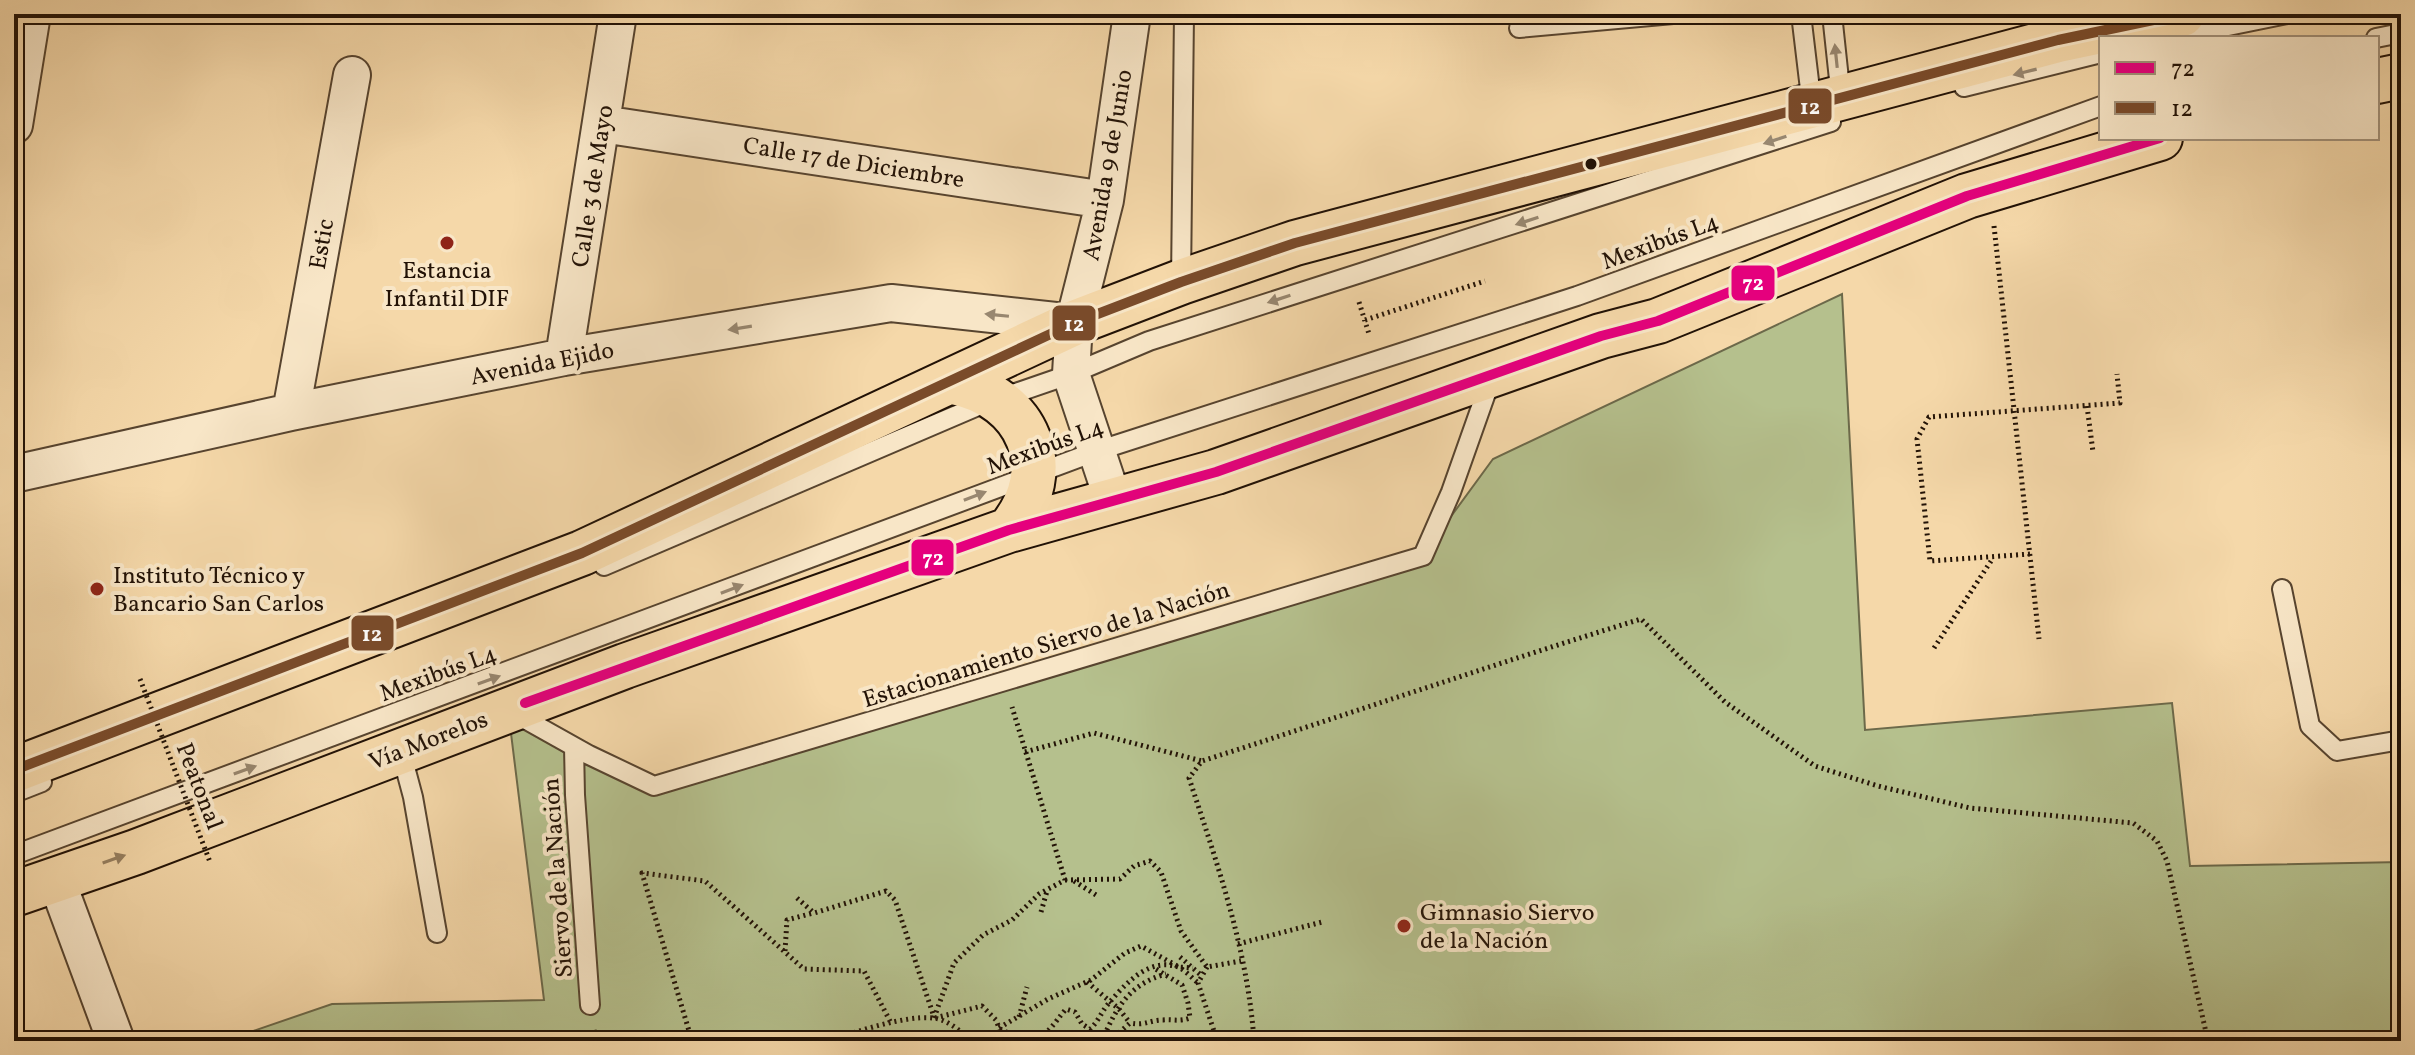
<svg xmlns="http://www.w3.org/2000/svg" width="2415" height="1055" viewBox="0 0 2415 1055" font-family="Vollkorn,serif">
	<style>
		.green { fill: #b5c08d; stroke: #6c694a; stroke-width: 2 }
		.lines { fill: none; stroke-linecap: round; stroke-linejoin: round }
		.service-casing { stroke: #57442f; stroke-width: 22 }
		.minor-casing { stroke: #57442f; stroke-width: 40 }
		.primary-casing { stroke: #221206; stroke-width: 48 }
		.path { stroke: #221206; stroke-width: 5; stroke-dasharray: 2 4; stroke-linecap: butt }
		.service { stroke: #f8e6c7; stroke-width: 18 }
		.minor { stroke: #f8e6c7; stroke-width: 36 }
		.primary { stroke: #f5d8a9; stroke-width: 44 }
		.path-bridge { stroke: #221206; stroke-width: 5; stroke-dasharray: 2 4; stroke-linecap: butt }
		.bus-1-casing { stroke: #f8e6c7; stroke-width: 16 }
		.bus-2-casing { stroke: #f8e6c7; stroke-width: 16 }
		.bus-1 { stroke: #e5007d; stroke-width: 10 }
		.bus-2 { stroke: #7a4b2a; stroke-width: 10 }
		.oneway { fill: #988770 }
		.oneway2 { fill: #967f60 }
		.bus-dot { fill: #221206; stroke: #f8e6c7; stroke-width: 3 }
		.poi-dot { fill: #8f2418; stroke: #f8e6c7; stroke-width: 3 }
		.labels { text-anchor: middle; stroke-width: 8; stroke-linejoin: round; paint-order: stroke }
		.street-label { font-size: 24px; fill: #221206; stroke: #f8e6c7 }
		.poi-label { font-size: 24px; fill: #221206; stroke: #f8e6c7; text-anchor: start }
		.line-badge { stroke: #f8e6c7; stroke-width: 3 }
		.badge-label { font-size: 22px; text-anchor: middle; font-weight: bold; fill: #fff }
	</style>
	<rect width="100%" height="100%" fill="#f5d8a9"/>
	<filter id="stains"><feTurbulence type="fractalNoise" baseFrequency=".0025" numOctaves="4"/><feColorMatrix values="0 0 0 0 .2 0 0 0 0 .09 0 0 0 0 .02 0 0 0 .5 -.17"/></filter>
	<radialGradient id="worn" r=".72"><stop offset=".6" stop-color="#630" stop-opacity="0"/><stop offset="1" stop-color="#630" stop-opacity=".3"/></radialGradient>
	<path class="green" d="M1842,294L1865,730L2172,703L2190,866L2401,862V1041H224L332,1004L544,1000L508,709L654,786L1422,556L1493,459Z"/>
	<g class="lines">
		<g class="service-casing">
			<path id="service" d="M1801,14L1812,106
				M1832,14L1841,98
				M1519,28L1673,14
				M2169,38L2287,14
				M2376,38L2401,33
				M1964,87L2101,53
				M1181,282L1184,14
				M604,566L978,406L1071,374L1149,341L1831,122
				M2282,589L2310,726L2337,751L2401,740
				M514,713L589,755L654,786L1423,556L1451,492L1491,379
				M574,747L575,795L590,1005
				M401,752L413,797L437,933
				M14,793L42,782
				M14,855L1097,451L1577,296L2101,106"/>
		</g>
		<g class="minor-casing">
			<path id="minor" d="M602,124L1105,200
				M14,125L32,14
				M564,357L618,14
				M291,412L352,75
				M14,474L291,412L564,357L891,303L1074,323
				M1113,500L1071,374L1074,323L1105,200L1132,14
				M56,879L116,1041"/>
		</g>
		<g class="primary-casing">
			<path id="primary" d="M2377,81L2401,76
				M953,382C1029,397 1059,469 1009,530
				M14,770L582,553L1074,323L1181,282L1295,243L2058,40L2182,14
				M14,894L136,852L625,666L1009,530L1216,472L1601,336L1658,321L1967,196L2160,138"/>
		</g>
		<path class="path" d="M1994,226L2039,639
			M1359,302L1369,334
			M1365,320L1485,281
			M2087,406L2093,452
			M2030,554L1930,561L1917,439L1929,417L2120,403L2117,374
			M1934,648L1993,558
			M1025,752L1094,733L1202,761
			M1065,880L1120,879L1134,866L1150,861L1161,872L1181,931L1207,967L1241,961
			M1074,881L1096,895
			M797,898L814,913L886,891L895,900L934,1017
			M1041,912L1047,891
			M1238,944L1322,922
			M785,951L787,920L813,913
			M1180,957L1202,976
			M1207,967L1198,983L1216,1037L1212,1041
			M1087,982L1119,1009L1130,1023
			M1019,1017L1027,987
			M934,1018L954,963L983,935L1012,920L1039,894L1065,880L1012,707
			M935,1018L982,1006L996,1020L1004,1041
			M999,1028L1048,999L1091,980L1125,953L1141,946L1179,967L1193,968
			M1000,1029L1025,1041
			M594,1030L596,1041
			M692,1041L642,873L705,881L804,969L864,971L891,1023
			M825,1041C855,1033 903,1015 933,1018C946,1019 962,1031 970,1041
			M1027,1041C1048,1037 1053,1024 1066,1009L1075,1012L1082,1024L1090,1029C1099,1021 1101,1012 1109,1003C1125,984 1149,957 1178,967C1185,970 1192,978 1198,983
			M1066,1041L1067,1038L1069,1041
			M1102,1041C1116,1008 1129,984 1166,974
			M1110,1041L1130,1023C1146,1026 1149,1020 1163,1020C1173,1019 1179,1022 1190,1018L1188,1003L1182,985L1154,968
			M1254,1041C1248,951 1217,863 1189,778L1202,761C1349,714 1494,664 1641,619L1725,702L1815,766L1878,786L1970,808L2133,823L2157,841L2167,861L2208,1041"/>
		<use href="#service" class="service"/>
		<use href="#minor" class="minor"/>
		<use href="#primary" class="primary"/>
		<path class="path-bridge" d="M140,679L210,862"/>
		<g class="bus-1-casing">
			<path id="bus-1" d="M525,703L1009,530L1216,472L1601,336L1658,321L1967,196L2160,138"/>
		</g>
		<g class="bus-2-casing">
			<path id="bus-2" d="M14,770L582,553L1074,323L1181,282L1295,243L2058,40L2182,14"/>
		</g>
		<use href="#bus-1" class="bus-1"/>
		<use href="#bus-2" class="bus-2"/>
	</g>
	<defs><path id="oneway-solid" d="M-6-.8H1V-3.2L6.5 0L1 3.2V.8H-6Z" transform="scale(2)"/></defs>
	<g class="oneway">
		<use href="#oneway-solid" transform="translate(1836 56) rotate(-96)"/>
		<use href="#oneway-solid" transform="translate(2025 72) rotate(166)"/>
		<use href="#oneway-solid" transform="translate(1775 140) rotate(162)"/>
		<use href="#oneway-solid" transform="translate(1527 221) rotate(162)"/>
		<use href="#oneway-solid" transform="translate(1279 299) rotate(162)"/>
		<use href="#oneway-solid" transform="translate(997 315) rotate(-174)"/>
		<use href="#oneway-solid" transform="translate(740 328) rotate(171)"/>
		<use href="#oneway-solid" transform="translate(975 496) rotate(-21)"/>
		<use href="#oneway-solid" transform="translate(732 589) rotate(-21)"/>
		<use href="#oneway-solid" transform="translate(489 680) rotate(-20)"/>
		<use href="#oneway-solid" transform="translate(245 770) rotate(-20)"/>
	</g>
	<use class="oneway2" href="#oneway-solid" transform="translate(114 859) rotate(-19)"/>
	<circle class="bus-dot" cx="1591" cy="164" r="7"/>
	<g class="poi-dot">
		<circle cx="447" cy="243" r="8"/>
		<circle cx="97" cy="589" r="8"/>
		<circle cx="1404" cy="926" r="8"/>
	</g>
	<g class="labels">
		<g class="street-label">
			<text transform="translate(854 162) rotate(9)" y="8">Calle 17 de Diciembre</text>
			<text transform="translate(1107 165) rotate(-80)" y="8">Avenida 9 de Junio</text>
			<text transform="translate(592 186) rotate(-81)" y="8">Calle 3 de Mayo</text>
			<text transform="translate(1660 241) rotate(-20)" y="8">Mexibús L4</text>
			<text transform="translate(321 244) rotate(-80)" y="8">Estic</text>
			<text transform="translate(542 363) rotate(-11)" y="8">Avenida Ejido</text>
			<text transform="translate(1045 446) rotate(-20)" y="8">Mexibús L4</text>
			<text transform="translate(1046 644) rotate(-17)" y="8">Estacionamiento Siervo de la Nación</text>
			<text transform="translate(438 673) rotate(-20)" y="8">Mexibús L4</text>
			<text transform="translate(428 740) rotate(-21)" y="8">Vía Morelos</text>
			<text transform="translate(200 786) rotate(69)" y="8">Peatonal</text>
			<text transform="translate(557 878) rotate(-94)" y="8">Siervo de la Nación</text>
		</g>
		<g class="poi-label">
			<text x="447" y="278" text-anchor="middle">Estancia<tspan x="447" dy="28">Infantil DIF</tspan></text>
			<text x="113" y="583">Instituto Técnico y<tspan x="113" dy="28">Bancario San Carlos</tspan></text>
			<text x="1420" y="920">Gimnasio Siervo<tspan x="1420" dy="28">de la Nación</tspan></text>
		</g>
	</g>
	<g class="line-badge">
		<rect x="1787" y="87" width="46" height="38" rx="8" fill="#7a4b2a"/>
		<rect x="1730" y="264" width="46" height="38" rx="8" fill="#e5007d"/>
		<rect x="1051" y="304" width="46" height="38" rx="8" fill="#7a4b2a"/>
		<rect x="910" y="538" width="45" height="39" rx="8" fill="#e5007d"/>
		<rect x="350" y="614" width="45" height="38" rx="8" fill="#7a4b2a"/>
	</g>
	<g class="badge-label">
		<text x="1810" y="114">12</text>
		<text x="1753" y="290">72</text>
		<text x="1074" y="331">12</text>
		<text x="933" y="565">72</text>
		<text x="372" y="641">12</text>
	</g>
	<rect width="2415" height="1055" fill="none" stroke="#f5d8a9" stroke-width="48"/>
	<rect x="16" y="16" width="2383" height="1023" fill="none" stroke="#221206" stroke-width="4"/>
	<rect x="24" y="24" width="2367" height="1007" fill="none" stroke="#221206" stroke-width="2"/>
	<rect x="2099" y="36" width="280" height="104" fill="#f8e6c7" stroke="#a2917a" stroke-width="2"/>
	<rect x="2115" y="62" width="40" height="12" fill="#e5007d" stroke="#a2917a" stroke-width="2"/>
	<text x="2171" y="76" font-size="24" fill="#221206">72</text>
	<rect x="2115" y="102" width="40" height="12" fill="#7a4b2a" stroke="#a2917a" stroke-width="2"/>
	<text x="2171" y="116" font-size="24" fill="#221206">12</text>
	<rect width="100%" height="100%" filter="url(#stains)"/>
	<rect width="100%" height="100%" fill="url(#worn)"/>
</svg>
